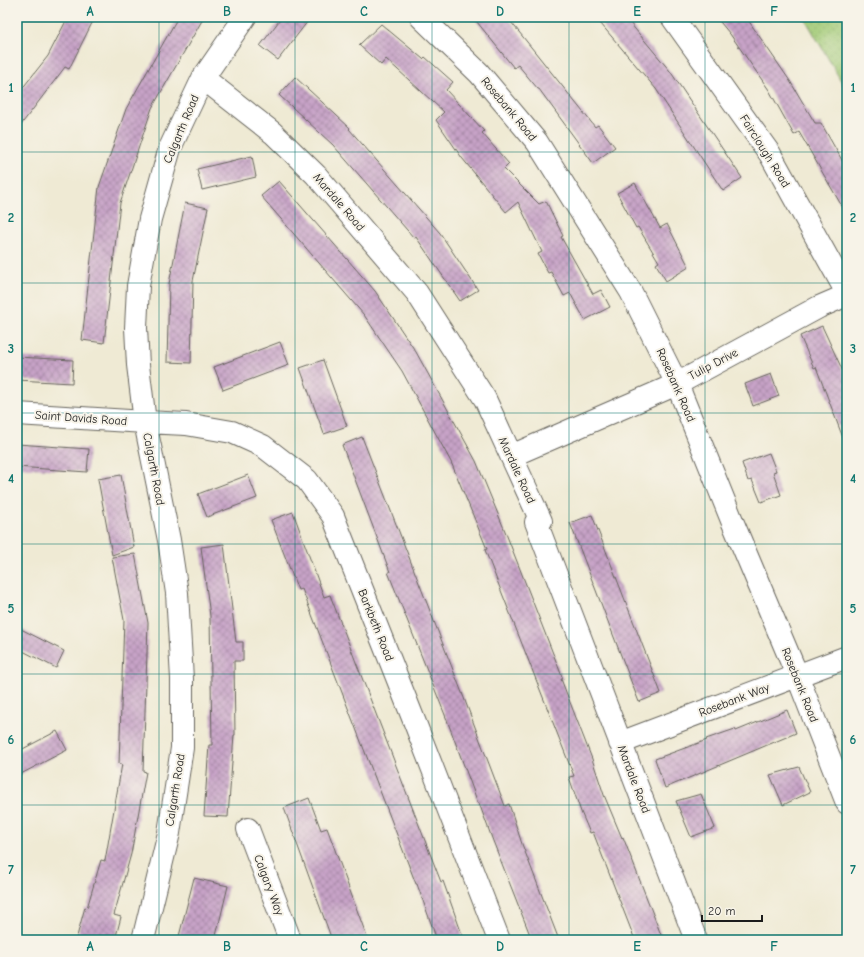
<svg xmlns="http://www.w3.org/2000/svg" width="864" height="957" viewBox="0 0 864 957" font-family="'Comic Neue',sans-serif">
	<style>
		.park { fill: url(#park-dots); stroke: #5e7349 }
		.building { fill: url(#building-cross-hatch) }
		.lines { fill: none; stroke-linecap: round; stroke-linejoin: round }
		.minor-casing { stroke: #66645c; stroke-width: 24 }
		.minor { stroke: #fff; stroke-width: 22 }
		.grid { fill: none; stroke: #0f766e; stroke-width: 1; stroke-opacity: 0.55 }
		.labels { text-anchor: middle; stroke-width: 4; stroke-linejoin: round; paint-order: stroke }
		.street-label { font-size: 12px; fill: #1c1c1c; stroke: #f7f3e8 }
		.neatline { fill: none; stroke: #0f766e; stroke-width: 1.5 }
		.grid-label { font-size: 13px; text-anchor: middle; font-weight: bold; fill: #0f766e }
	</style>
	<defs>
		<pattern id="park-dots" width="8" height="8" patternUnits="userSpaceOnUse"><rect width="8" height="8" fill="#a1ca76"/><path d="M2 2h.1M6 6h.1" fill="none" stroke="#8aad66" stroke-width="1.8" stroke-linecap="round"/></pattern>
		<pattern id="building-cross-hatch" width="8" height="8" patternUnits="userSpaceOnUse"><rect width="8" height="8" fill="#c7a3c7"/><path d="M0 0l8 8M0 8l8-8" fill="none" stroke="#a184a1"/></pattern>
	</defs>
	<rect width="100%" height="100%" fill="#f7f3e8"/>
	<filter id="ink" filterUnits="userSpaceOnUse"><feTurbulence type="fractalNoise" baseFrequency=".025" numOctaves="2"/><feDisplacementMap in="SourceGraphic" scale="8" xChannelSelector="R" yChannelSelector="G"/><feConvolveMatrix kernelMatrix="1 2 1 2 8 2 1 2 1" color-interpolation-filters="sRGB"/></filter>
	<filter id="wash" filterUnits="userSpaceOnUse"><feTurbulence type="fractalNoise" baseFrequency=".012" numOctaves="4" result="noise"/><feDisplacementMap in="SourceGraphic" scale="16" xChannelSelector="R" yChannelSelector="G"/><feGaussianBlur stdDeviation="0.9" result="paint"/><feColorMatrix in="noise" values="0 0 0 0 0 0 0 0 0 0 0 0 0 0 0 0 0 1.4 0 .05"/><feComposite in="paint" operator="in"/></filter>
	<g filter="url(#wash)">
		<rect width="100%" height="100%" fill="#efead4"/>
		<path class="park" d="M804,17H847V91Z"/>
		<g id="blocks">
			<path class="building" d="M68,17H95L69,69L65,67L17,130V95L48,56Z
				M178,17H204L152,108L120,203L104,343L82,340L99,187L126,109Z
				M282,17H311L278,60L260,46Z
				M473,17H507L595,127L598,125L615,147L593,163L539,89H538L518,65L514,68Z
				M595,17H625L670,71L742,178L723,191L656,89Z
				M716,17H746L790,81L815,123H821L847,169V215L799,132L794,135L769,90L730,34Z
				M381,24L423,59L425,57L453,82L446,90L484,131L482,133L509,164L504,169L539,204L546,201L563,236L561,237L593,294L601,290L610,307L585,320L570,293L564,296L551,272L548,273L538,254L542,252L518,202L506,212L462,158L436,120L444,112L386,59L381,65L359,45Z
				M295,77L350,128L349,129L440,233L478,290L460,301L416,237L414,238L333,145L279,95Z
				M252,156L256,177L202,190L197,169Z
				M279,181L375,291L416,352L476,461L505,531L563,679H561L592,759L604,795L622,838L623,837L663,940H635L593,832L590,833L581,812L569,777L574,776L485,550L487,549L451,462L402,371L364,315L261,196Z
				M635,183L660,228L667,224L689,267L666,281L656,264L659,262L638,227L636,228L617,193Z
				M185,203L208,208L193,281L191,363L167,362L169,284Z
				M822,326L847,380V443H845L816,367L814,368L800,336Z
				M280,342L289,365L223,390L214,367Z
				M17,357L73,360L72,383L17,380Z
				M323,360L347,426L324,434L300,368Z
				M771,374L779,396L753,406L745,384Z
				M362,437L464,698L505,806L509,804L522,844L559,940H532L493,841L479,803H478L447,720L388,572H390L342,445Z
				M17,444L89,449L87,472L17,467Z
				M769,453L776,471L773,472L781,495L761,502L752,480L748,481L742,463Z
				M121,475L134,547L112,555L98,479Z
				M248,475L257,498L207,517L198,494Z
				M293,512L324,597L330,595L441,882L443,881L464,940H437L417,884H416L302,589L298,590L271,520Z
				M592,515L661,693L639,702L570,523Z
				M224,544L236,642H243V661H234L235,735H234L228,817L204,816L209,745H212L210,616L201,547Z
				M135,554L148,623L143,771L146,772L131,854L114,915L121,917L115,940H76L85,907L87,908L101,860L105,861L122,764H119L124,620L112,557Z
				M17,627L64,651L56,668L17,648Z
				M787,710L796,733L665,788L655,759L707,740L706,739L735,729L736,731Z
				M57,731L67,750L17,776V752Z
				M799,767L810,792L783,805L770,775Z
				M701,794L715,828L691,837L676,801Z
				M309,798L321,830L327,828L368,940H332L284,808Z
				M194,878L228,886L215,940H178Z"/>
		</g>
	</g>
	<g filter="url(#ink)">
		<use href="#blocks" fill-opacity="0" stroke="#66645c" stroke-width="1"/>
		<g class="lines">
			<g class="minor-casing">
				<path id="minor" d="M421,17L479,73L537,142L631,292L677,384L733,523L797,675L847,803
					M672,17L770,154L847,293
					M203,78L273,133L316,175L417,293L485,399L541,521L536,522L696,940
					M17,414L145,422L186,424L232,432L263,446L307,480L333,516L415,723L499,940
					M511,456L677,384L819,307L847,295
					M620,743L847,657
					M248,829L289,937V940
					M143,940L169,833L182,748V679L177,593L169,540L145,422L138,365L136,328L138,286L150,219L170,148L203,78L245,17"/>
			</g>
			<use href="#minor" class="minor"/>
		</g>
	</g>
	<path class="grid" d="M159,17V940M295,17V940M432,17V940M569,17V940M705,17V940M17,152H847M17,283H847M17,413H847M17,544H847M17,674H847M17,805H847"/>
	<g class="labels">
		<g class="street-label">
			<text transform="translate(509 109) rotate(50)" y="4">Rosebank Road</text>
			<text transform="translate(181 129) rotate(-67)" y="4">Calgarth Road</text>
			<text transform="translate(765 151) rotate(58)" y="4">Fairclough Road</text>
			<text transform="translate(339 202) rotate(49)" y="4">Mardale Road</text>
			<text transform="translate(713 364) rotate(-28)" y="4">Tulip Drive</text>
			<text transform="translate(676 385) rotate(66)" y="4">Rosebank Road</text>
			<text transform="translate(81 418) rotate(4)" y="4">Saint Davids Road</text>
			<text transform="translate(154 469) rotate(79)" y="4">Calgarth Road</text>
			<text transform="translate(517 470) rotate(65)" y="4">Mardale Road</text>
			<text transform="translate(376 625) rotate(68)" y="4">Barkbeth Road</text>
			<text transform="translate(800 685) rotate(68)" y="4">Rosebank Road</text>
			<text transform="translate(734 700) rotate(-21)" y="4">Rosebank Way</text>
			<text transform="translate(634 779) rotate(69)" y="4">Mardale Road</text>
			<text transform="translate(175 790) rotate(-81)" y="4">Calgarth Road</text>
			<text transform="translate(269 885) rotate(69)" y="4">Calgary Way</text>
		</g>
	</g>
	<rect width="864" height="957" fill="none" stroke="#f7f3e8" stroke-width="44"/>
	<path d="M702 915v6h60v-6" fill="none" stroke="#1c1c1c" stroke-width="2"/>
	<text x="708" y="915" font-size="12" fill="#1c1c1c" stroke="#f7f3e8" stroke-width="3" paint-order="stroke">20 m</text>
	<rect x="22" y="22" width="820" height="913" class="neatline"/>
	<g class="grid-label">
		<text x="90" y="16">A</text>
		<text x="227" y="16">B</text>
		<text x="364" y="16">C</text>
		<text x="500" y="16">D</text>
		<text x="637" y="16">E</text>
		<text x="774" y="16">F</text>
		<text x="11" y="92">1</text>
		<text x="853" y="92">1</text>
		<text x="11" y="222">2</text>
		<text x="853" y="222">2</text>
		<text x="11" y="353">3</text>
		<text x="853" y="353">3</text>
		<text x="11" y="483">4</text>
		<text x="853" y="483">4</text>
		<text x="11" y="613">5</text>
		<text x="853" y="613">5</text>
		<text x="11" y="744">6</text>
		<text x="853" y="744">6</text>
		<text x="11" y="874">7</text>
		<text x="853" y="874">7</text>
		<text x="90" y="951">A</text>
		<text x="227" y="951">B</text>
		<text x="364" y="951">C</text>
		<text x="500" y="951">D</text>
		<text x="637" y="951">E</text>
		<text x="774" y="951">F</text>
	</g>
</svg>
